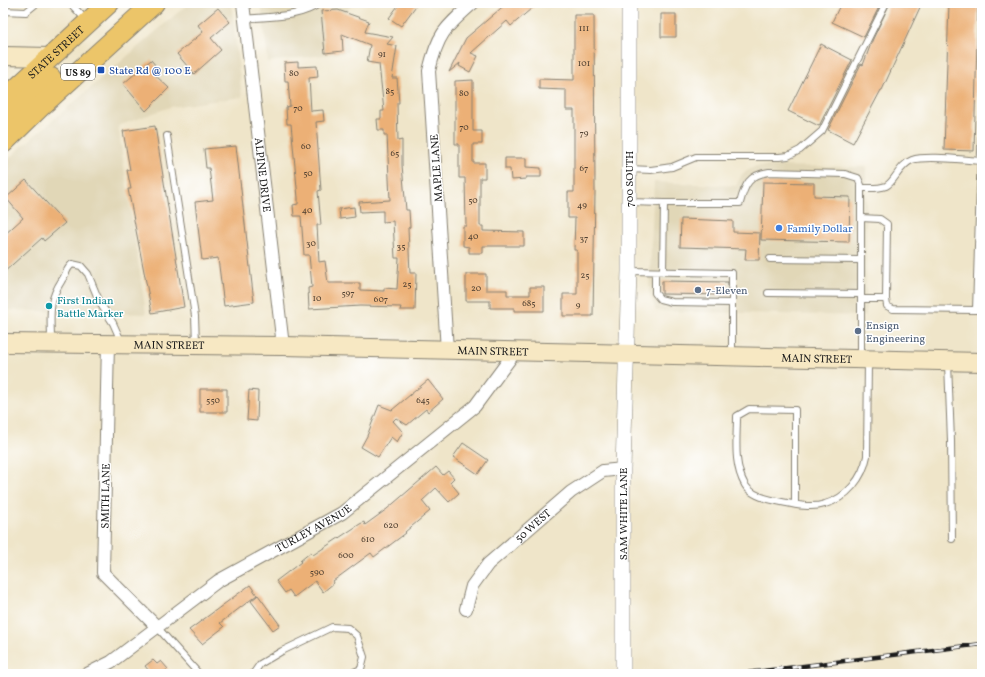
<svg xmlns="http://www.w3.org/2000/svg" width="985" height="677" viewBox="0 0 985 677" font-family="Vollkorn,serif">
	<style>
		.built { fill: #e1d7b7 }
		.building { fill: #ecb076 }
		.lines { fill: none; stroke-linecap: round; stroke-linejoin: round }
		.service-casing { stroke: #868072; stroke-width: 8 }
		.minor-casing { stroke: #868072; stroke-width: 14 }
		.tertiary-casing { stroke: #868072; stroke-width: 16 }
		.secondary-casing { stroke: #868072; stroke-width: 20 }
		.primary-casing { stroke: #868072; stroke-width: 22 }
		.service { stroke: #fff; stroke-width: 6 }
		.minor { stroke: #fff; stroke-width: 12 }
		.tertiary { stroke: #fff; stroke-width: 15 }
		.secondary { stroke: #f7e8c3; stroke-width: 18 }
		.primary { stroke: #ecc569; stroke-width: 20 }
		.rail-casing { stroke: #1c1c1c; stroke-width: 4.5 }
		.rail { stroke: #fff; stroke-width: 3; stroke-dasharray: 9; stroke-linecap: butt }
		.transit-dot { fill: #1a4fb4; stroke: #fff; stroke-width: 1.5 }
		.shop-dot { fill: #3f7fe0; stroke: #fff; stroke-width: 1.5 }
		.service-dot { fill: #5c6f8a; stroke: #fff; stroke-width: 1.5 }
		.culture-dot { fill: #0f9aa8; stroke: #fff; stroke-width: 1.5 }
		.labels { text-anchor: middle; stroke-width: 3; stroke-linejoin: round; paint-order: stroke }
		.number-label { font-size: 9px; fill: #504132 }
		.shield { fill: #fff; stroke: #606060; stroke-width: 1 }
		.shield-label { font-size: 10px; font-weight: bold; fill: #1c1c1c }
		.street-label { font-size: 11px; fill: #1c1c1c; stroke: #fff }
		.transit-label { font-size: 11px; fill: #164399; stroke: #fff; text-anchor: start }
		.shop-label { font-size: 11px; fill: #366cbe; stroke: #fff; text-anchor: start }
		.service-label { font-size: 11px; fill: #4e5e75; stroke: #fff; text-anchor: start }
		.culture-label { font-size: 11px; fill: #0d838f; stroke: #fff; text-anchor: start }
	</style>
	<rect width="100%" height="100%" fill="#fff"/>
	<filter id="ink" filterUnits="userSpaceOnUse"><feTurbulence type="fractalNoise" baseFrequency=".025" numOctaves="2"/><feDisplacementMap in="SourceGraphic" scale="8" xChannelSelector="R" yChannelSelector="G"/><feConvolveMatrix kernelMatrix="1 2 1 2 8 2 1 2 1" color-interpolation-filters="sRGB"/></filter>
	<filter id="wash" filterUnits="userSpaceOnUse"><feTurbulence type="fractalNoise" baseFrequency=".012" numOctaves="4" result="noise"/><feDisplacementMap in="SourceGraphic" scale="16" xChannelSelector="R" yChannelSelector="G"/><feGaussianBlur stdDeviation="0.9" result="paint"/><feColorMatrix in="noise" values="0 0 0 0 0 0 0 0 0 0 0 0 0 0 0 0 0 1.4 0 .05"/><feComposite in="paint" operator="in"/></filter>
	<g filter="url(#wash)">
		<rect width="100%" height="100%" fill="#efe5c9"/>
		<path class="built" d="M189,3H231L242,97L170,107L118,126L146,314L3,310V163Z
			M261,3H354L347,10L348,52L268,62Z
			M756,166L866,167V316L656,311L649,292L654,182L736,186L742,174Z"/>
		<g id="blocks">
			<path class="building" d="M400,3H418L401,26L389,18Z
				M507,3H538L511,26L507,21L471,53L478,56L470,72L459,66L460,63L449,72L466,38Z
				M841,3H881L864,37L832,22Z
				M890,3H922L882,90H881L853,143L828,130L861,64L863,65L872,41Z
				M949,3H978L974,151L944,150Z
				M218,8L230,22L211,38L221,50L194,74L177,54L203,32L198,25Z
				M338,10L369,21L365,32L393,37L387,44L397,46L392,78H397L399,103H397L398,141L402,140V165L406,210H409L410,227L408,228L410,273H416L415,310H400L401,307L360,306L309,309L308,288L312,287L309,255H304L301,216H294L293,205L298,204V198L291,124H287L286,107L290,106L288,81H285L284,63L298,62V67L317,66L318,77L309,78L311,111L323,110L324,121L316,122L321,190L318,191L321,225H317L319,262L325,261L328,283H360V290L384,291V288L397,289L399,258H395L393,221L383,222V211L360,212L359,202L390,200L387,135H384V130H378L377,119H381V111H384L379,64L367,62L370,45L342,34L343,51L325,53L321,11Z
				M661,14H676V37H661Z
				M574,15H594L595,192L593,316H563V294H577V250H574L575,218H568V192H574V110H566V90L539,89V79L574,80Z
				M821,44L852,60L819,126L788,111Z
				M151,60L161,72L156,76L169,88L146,111L123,84Z
				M473,80V131H482V144H473V163H485V178H480V226H483V231L524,232V246H483V253H469V247L463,246V226H466L465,178H459V144H455V81Z
				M155,126L184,307L152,313L128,189H131L127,170H130L123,131Z
				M236,146L254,302L224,306L218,258L202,260L195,202L213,200L209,168H206L204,149Z
				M505,158H526V167L541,168V177H526V179L511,180L510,169H505Z
				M26,180L65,223L44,241L42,238L3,273V236L23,218L6,198Z
				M763,182L814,183V196L850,197L849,242L761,240Z
				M354,207L355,217L340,219L339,209Z
				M681,219L733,221V232L760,233L759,260H745L746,249L680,247Z
				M466,274H486V290H507V295H530V287H544V311H514V308H490V301H466Z
				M662,281L728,282V295L662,294Z
				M428,380L443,399L428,412L426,409L407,425L396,418L393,421L403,432L397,442L391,437L378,457L361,447L367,436L379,405L392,410Z
				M200,389H227V412H200Z
				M249,390L258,391L257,421L247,420Z
				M463,443L488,460L478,474L453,457Z
				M436,467L443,475L448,471L454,478L450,482L459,493L449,502L436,488L422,501L430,511L405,532L406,533L374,557L371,553L333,581L334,583L323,592L315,581L294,597L289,590L285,593L276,581L301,562L300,561L311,552L313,555L360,524L364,522L365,525L387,509Z
				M250,585L257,595L220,623L224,627L202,644L189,630Z
				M258,595L280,625L273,630L251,601Z
				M153,660L157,664L161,661L168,669L164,672L165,674H146L149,671L145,666Z"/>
		</g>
	</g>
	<g filter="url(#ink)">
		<use href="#blocks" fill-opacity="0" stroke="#868072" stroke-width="1"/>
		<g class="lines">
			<g class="service-casing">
				<path id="service" d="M70,3L87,21
					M3,11L26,12L37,3
					M245,19C269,16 300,18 320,3
					M167,136L195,316L196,343
					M629,169L651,170L672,167L696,157H779L788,156L800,150L822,131L886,3
					M861,188C869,188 878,189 886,186C895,182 899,165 912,160C927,155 963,160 981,161
					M629,202L664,203L663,272
					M664,203H740C745,184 749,175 769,172L845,174L858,178L861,185V358
					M861,218L880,219L887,224L886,299
					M770,259L861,260
					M629,271L732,273V355
					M655,272V293L660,299L672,302L732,303
					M768,293L861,294
					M861,299H886L887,306L893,309L976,310L982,120
					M51,342C51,316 47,303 62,280C66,275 66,269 72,264L81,266L88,274L100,303L113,323L121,341
					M948,363L951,441L952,539
					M795,504V410L749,409L737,416C737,439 733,464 745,485C751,495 766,499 777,501C792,504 810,509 825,504C847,498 863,478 867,456L868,361
					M157,627L199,674
					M253,674L260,664L282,651L332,627L348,628L357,636L364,657L361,669L350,674"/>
			</g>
			<g class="minor-casing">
				<g id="minor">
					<path id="s1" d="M243,3L283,346"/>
					<path d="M108,343L103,573L157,627"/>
					<path d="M447,350L429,71C438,33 445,28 473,3"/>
					<path id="s2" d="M466,609L472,586L488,564L571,492L603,471L623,469"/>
					<path id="s3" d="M87,674L111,662L218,581L342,513L475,406L515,352"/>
				</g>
			</g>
			<g class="tertiary-casing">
				<g id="tertiary">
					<path id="s4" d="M623,674V469L629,271V3"/>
				</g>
			</g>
			<g class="secondary-casing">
				<g id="secondary">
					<path d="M3,56L51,57"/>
					<path id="s5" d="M3,343L283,346L982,362"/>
				</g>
			</g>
			<g class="primary-casing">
				<g id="primary">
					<path id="s6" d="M3,101L109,3"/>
					<path d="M3,123L51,78"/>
					<path d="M3,143L41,106L154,3"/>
				</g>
			</g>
			<use href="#service" class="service"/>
			<use href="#minor" class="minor"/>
			<use href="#tertiary" class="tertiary"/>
			<use href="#secondary" class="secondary"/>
			<use href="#primary" class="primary"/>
			<g class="rail-casing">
				<path id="rail" d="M738,674L982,644"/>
			</g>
			<use href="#rail" class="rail"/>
		</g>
	</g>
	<rect class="transit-dot" x="97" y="66" width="8" height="8" rx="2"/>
	<circle class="shop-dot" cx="779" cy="228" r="4"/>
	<g class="service-dot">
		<circle cx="698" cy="290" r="4"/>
		<circle cx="858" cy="331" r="4"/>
	</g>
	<circle class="culture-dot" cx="49" cy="306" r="4"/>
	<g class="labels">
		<g class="number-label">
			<text x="584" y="31">111</text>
			<text x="382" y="57">91</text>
			<text x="584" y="66">101</text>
			<text x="294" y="76">80</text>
			<text x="390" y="94">85</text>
			<text x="464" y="96">80</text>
			<text x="298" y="111">70</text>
			<text x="464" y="130">70</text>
			<text x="584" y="136">79</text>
			<text x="306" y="149">60</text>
			<text x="395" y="156">65</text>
			<text x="584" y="171">67</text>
			<text x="308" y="176">50</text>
			<text x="473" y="203">50</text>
			<text x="582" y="208">49</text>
			<text x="307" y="213">40</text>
			<text x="473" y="239">40</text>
			<text x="584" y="241">37</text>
			<text x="311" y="246">30</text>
			<text x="401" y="249">35</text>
			<text x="585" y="278">25</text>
			<text x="407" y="287">25</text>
			<text x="476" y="291">20</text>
			<text x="348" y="296">597</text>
			<text x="317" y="301">10</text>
			<text x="381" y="302">607</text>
			<text x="529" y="306">685</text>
			<text x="578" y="308">9</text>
			<text x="213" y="403">550</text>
			<text x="423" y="403">645</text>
			<text x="391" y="528">620</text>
			<text x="368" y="542">610</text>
			<text x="346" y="558">600</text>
			<text x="317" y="575">590</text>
		</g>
		<rect class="shield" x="61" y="64" width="34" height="16" rx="3"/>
		<g class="shield-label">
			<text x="78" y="76">US 89</text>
		</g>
		<g class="street-label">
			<text dy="4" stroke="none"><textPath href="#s6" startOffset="72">STATE STREET</textPath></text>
			<text transform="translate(436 168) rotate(-94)" y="4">MAPLE LANE</text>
			<text dy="4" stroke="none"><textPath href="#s1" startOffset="173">ALPINE DRIVE</textPath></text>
			<text transform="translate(629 179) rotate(-90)" y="4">700 SOUTH</text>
			<text dy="4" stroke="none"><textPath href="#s5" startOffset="166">MAIN STREET</textPath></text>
			<text dy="4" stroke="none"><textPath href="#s5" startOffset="490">MAIN STREET</textPath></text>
			<text dy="4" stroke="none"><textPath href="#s5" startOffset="814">MAIN STREET</textPath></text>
			<text transform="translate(105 496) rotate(-89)" y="4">SMITH LANE</text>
			<text dy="4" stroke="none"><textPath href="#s4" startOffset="160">SAM WHITE LANE</textPath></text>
			<text dy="4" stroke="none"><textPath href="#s2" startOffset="110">50 WEST</textPath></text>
			<text dy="4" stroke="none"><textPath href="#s3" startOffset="270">TURLEY AVENUE</textPath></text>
		</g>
		<g class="transit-label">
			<text x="109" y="74">State Rd @ 100 E</text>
		</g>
		<g class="shop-label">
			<text x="787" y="232">Family Dollar</text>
		</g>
		<g class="service-label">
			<text x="706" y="294">7-Eleven</text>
			<text x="866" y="329">Ensign<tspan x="866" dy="13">Engineering</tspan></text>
		</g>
		<g class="culture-label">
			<text x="57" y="304">First Indian<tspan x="57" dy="13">Battle Marker</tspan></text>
		</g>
	</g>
	<rect width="985" height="677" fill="none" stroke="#fff" stroke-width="16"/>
</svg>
